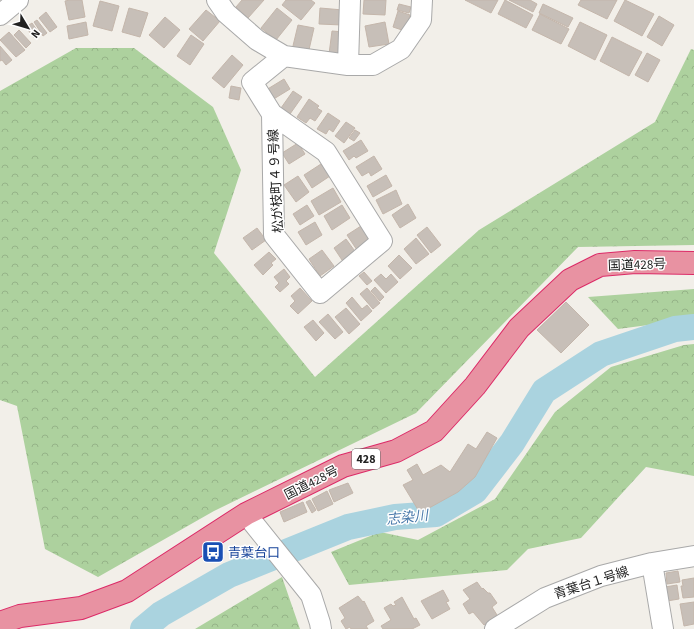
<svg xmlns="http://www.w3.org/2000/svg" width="694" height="629" viewBox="0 0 694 629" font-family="'Source Sans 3','Noto Sans JP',sans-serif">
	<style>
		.forest { fill: url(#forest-crowns) }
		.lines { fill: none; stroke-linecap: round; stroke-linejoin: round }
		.river { stroke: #aad3df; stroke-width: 26 }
		.building { fill: #c7bfb8; stroke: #c4b6ab }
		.minor-casing { stroke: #a9a9a9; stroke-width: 22 }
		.highway-casing { stroke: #dc2a67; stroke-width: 24 }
		.minor { stroke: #fff; stroke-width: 20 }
		.highway { stroke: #e892a2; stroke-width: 22 }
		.labels { text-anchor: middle; stroke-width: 3; stroke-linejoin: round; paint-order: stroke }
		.shield { fill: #fff; stroke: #646464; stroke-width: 1 }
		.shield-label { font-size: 12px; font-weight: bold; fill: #222 }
		.street-label { font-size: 13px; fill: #222; stroke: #fff }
		.transit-label { font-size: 13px; fill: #164399; stroke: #fff; text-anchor: start }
		.water-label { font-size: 14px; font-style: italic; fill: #4a7aab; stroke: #fff }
	</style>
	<defs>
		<pattern id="forest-crowns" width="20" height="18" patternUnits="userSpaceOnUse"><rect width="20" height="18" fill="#add19e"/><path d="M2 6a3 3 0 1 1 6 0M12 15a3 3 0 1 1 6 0" fill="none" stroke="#95b388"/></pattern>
	</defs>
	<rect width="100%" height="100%" fill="#f2efe9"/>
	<path class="forest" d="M76,48H134L213,107L241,170L214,253L315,377L479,230L655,122L691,49L694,50V245L578,247L416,413L214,511L98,577L45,549L17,406L0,400V91Z
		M694,289V319L618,329L588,297Z
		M694,344V476L646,467L581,538L528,549L507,570L349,585L331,552L380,532L418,540L495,499L555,412L611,367L684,345Z
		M282,577L300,629H195Z"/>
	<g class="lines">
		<path class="river" d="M143,629L161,614L229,575L348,527L395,517L436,514L475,491L512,443L544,391L601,354L675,329L694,327"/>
	</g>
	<path class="building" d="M70,0H82L85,17L69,20L65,1Z
		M242,0H264L248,18L236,7Z
		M286,0H311L315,3L301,20L282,5Z
		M364,0H386L385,15L363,14Z
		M465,0H498L491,13Z
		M505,0L533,15L526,28L498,14Z
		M509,0H530L537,4L533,12Z
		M581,0H617L607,19L578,5Z
		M625,0L654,14L642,36L614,21Z
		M100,1L119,6L112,31L93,26Z
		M399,4L411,7L409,13L397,10Z
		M543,4L573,18L568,27L539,13Z
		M129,8L148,13L140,37L122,32Z
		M277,8L292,20L276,40L261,28Z
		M320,8L343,10L342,25L319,24Z
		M206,10L220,21L203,41L189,29Z
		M398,11L410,15L405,31L393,27Z
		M46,12L57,27L50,32L39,18Z
		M540,14L569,29L561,44L532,30Z
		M659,16L674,25L662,46L647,37Z
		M165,17L180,30L164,48L149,35Z
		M37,20L47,33L43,36L34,22Z
		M86,22L88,35L69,39L67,26Z
		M385,22L389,44L369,47L365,26Z
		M580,22L607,35L595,60L568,46Z
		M32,23L39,33L34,38L26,27Z
		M298,25L314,28L308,54L292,50Z
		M19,30L31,43L26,48L14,35Z
		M332,31L344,32L342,55L329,54Z
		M9,32L25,50L16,57L0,40Z
		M191,35L204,44L190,65L177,56Z
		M612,37L642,52L629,76L600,61Z
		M0,46L12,60L6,65L2,60L0,61Z
		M647,53L660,60L648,82L635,75Z
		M232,55L243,65L224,88L212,78Z
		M284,79L290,89L272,100L266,90Z
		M231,86L241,88L239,100L229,98Z
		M293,91L302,97L290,114L281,108Z
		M309,99L319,106L317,108L322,111L315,121L310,118L306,123L297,117Z
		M328,113L340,121L333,132L329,129L326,134L317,129Z
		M346,122L355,128L344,143L335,136Z
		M355,130L360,133L354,141L349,138Z
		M361,140L368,151L356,158L354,156L349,160L343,151Z
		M298,143L305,154L289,164L282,153Z
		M374,156L382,169L371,176L369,172L362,176L356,167Z
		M321,164L330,176L312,188L304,175Z
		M386,175L392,186L373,197L367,186Z
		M298,176L309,192L296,202L284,185Z
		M333,188L341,202L319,215L311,201Z
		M396,190L402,204L383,214L376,200Z
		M408,204L416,218L400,228L392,215Z
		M307,205L314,216L300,225L293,214Z
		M342,205L350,218L332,230L324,216Z
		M315,222L322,235L306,245L298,232Z
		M361,226L371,241L357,250L347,235Z
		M427,227L441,245L431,253L417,235Z
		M257,228L266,240L252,250L243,238Z
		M416,238L429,254L416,264L404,249Z
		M346,239L357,254L344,263L334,248Z
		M322,250L334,266L320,276L309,259Z
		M269,252L276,259L271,263L273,265L263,275L254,265Z
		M399,255L412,268L400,279L388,266Z
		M284,269L290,277L286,281L289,284L280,292L275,287L279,283L274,277Z
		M364,272L372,281L367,285L359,276Z
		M381,274L386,279L391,274L398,282L386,293L374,280Z
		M375,287L384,297L380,301L371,291Z
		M300,288L312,301L298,314L290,306L295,301L291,296Z
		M367,288L380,303L373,309L360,294Z
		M352,297L362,309L367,305L372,311L361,321L346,303Z
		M566,302L589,325L561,353L537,330Z
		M346,308L360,324L349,334L335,317Z
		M328,314L343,332L335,339L319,322Z
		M313,320L324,333L316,341L304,327Z
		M487,432L497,438L475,477L458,492L420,513L403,485L413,480L407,470L417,464L423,475L441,465L450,472L468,444L476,449Z
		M348,483L353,493L334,502L329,490Z
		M327,491L333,504L318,511L312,499Z
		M310,500L316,510L312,513L306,502Z
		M303,502L307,512L284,522L280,512Z
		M678,571L680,582L667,584L666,573Z
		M694,578V597L683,598L681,586H683L682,580Z
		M477,582L482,589L483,588L488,593H490L497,603L492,607L497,615L484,625L473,612L469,614L463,604L470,599L463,590Z
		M677,585L679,599L667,601L665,587Z
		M443,590L449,601L446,602L450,609L432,619L421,601Z
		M358,596L363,602L364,601L374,621L366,626L368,629H351L350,627L346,629L341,621L345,618L339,608Z
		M402,597L414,619L416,618L420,625L412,629H383L381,626L391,620L384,608L391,604L393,606L396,605L394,602Z
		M694,602V624L684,626L680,604Z"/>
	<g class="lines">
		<g class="minor-casing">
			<path id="minor" d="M217,0L226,13L257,40L284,56L348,65H373L401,49L421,20L422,0
				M0,15L18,0
				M348,65L350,0
				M272,114L326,152L382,241L320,293L274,235L272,114L252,82L284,56
				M246,514L311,595L320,623L321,629
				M652,563L663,629
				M495,629L545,598L601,576L652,563L694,556"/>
		</g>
		<g class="highway-casing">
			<path id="highway" d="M0,623L20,616L81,608L127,591L246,514L343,466L396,451L434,431L475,386L519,328L570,280L600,265L635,262L694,263"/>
		</g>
		<use href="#minor" class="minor"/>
		<use href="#highway" class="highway"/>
	</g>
	<defs>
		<g id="bus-square" transform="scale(1.15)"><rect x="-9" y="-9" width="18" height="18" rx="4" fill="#1a4fb4" stroke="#fff"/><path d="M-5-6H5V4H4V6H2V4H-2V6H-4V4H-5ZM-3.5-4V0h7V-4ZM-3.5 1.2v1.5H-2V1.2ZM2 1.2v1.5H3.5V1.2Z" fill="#fff"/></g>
	</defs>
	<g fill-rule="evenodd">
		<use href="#bus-square" x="213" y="552"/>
	</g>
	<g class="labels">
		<rect class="shield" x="352" y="449" width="28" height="20" rx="3"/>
		<g class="shield-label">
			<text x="366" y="463">428</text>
		</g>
		<g class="street-label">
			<text transform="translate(275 181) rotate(-93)" y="5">松が枝町４９号線</text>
			<text transform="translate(637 264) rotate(-2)" y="5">国道428号</text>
			<text transform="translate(311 482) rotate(-27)" y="5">国道428号</text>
			<text transform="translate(591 582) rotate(-18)" y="5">青葉台１号線</text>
		</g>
		<g class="transit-label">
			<text x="228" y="557">青葉台口</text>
		</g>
		<g class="water-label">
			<text transform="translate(407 517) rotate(-6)" y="5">志染川</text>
		</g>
	</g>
	<g transform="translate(28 28) rotate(128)" stroke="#ffffff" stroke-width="3" paint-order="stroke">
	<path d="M0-3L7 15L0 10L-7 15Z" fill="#222222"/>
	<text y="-6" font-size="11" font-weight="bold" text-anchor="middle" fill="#222222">N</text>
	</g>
</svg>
